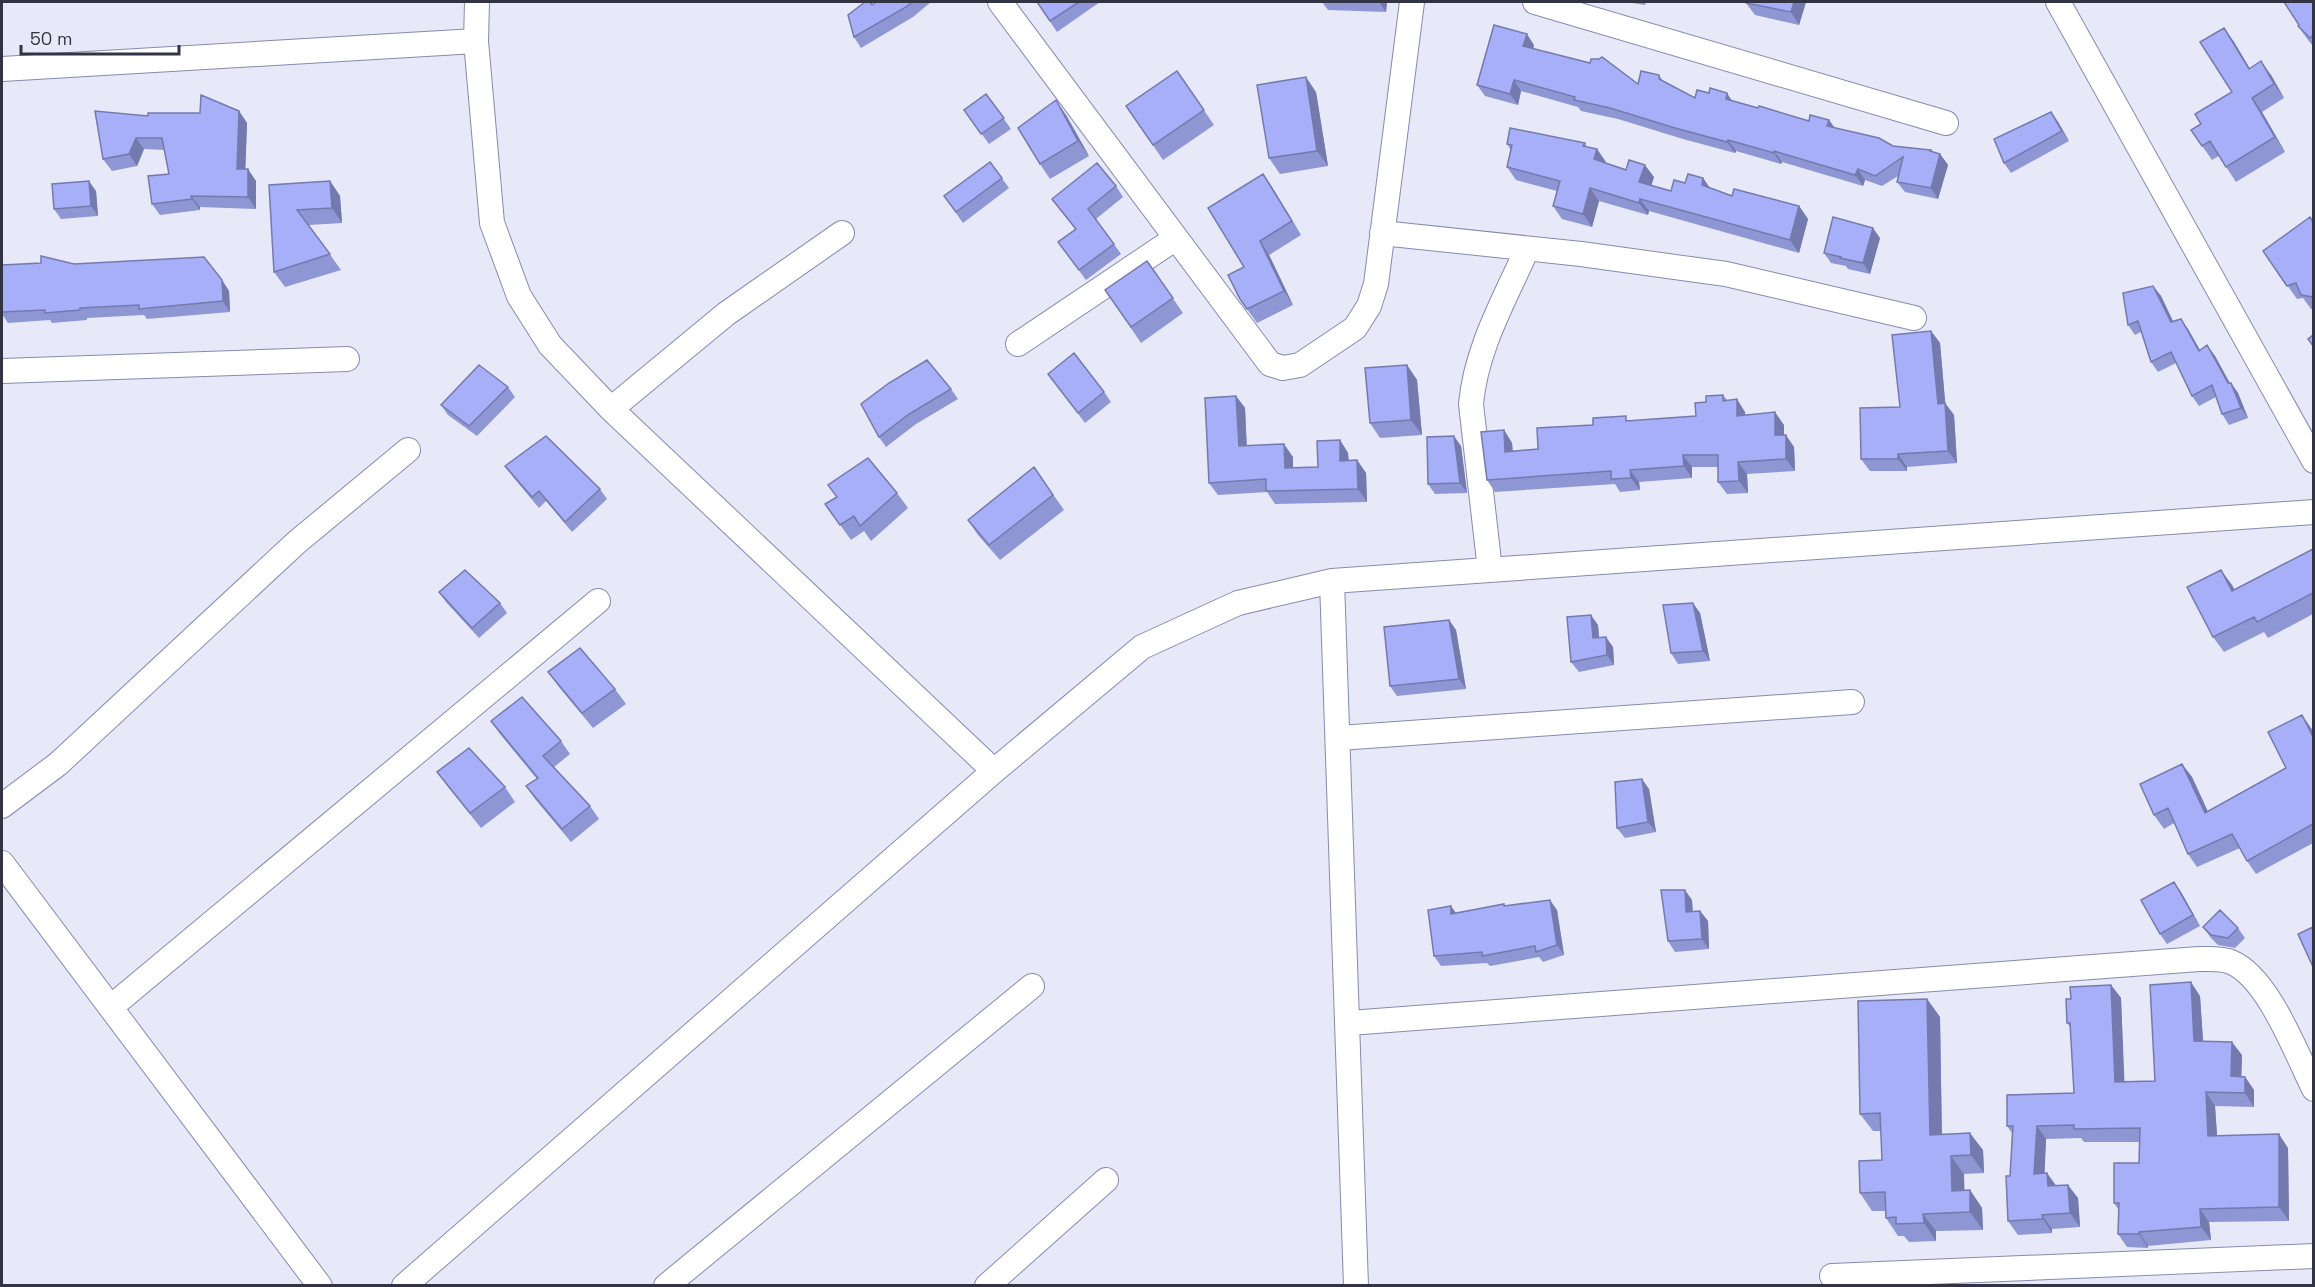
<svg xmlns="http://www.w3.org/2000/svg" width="2315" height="1287" viewBox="0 0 2315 1287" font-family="'Space Grotesk',sans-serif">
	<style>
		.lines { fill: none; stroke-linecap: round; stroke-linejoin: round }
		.street-casing { stroke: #868baf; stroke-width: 26 }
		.street { stroke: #fff; stroke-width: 24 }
		.wall { fill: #8f96d4 }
		.shaded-wall { fill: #747aad }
		.building { fill: #a6aff7; stroke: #747aad; stroke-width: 1.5 }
	</style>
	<rect width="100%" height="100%" fill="#e7e9f9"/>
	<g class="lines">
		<g class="street-casing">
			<path id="street" d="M477,2L476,41L492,223L519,296L550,345L611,409L994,771
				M1000,2L1270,364L1283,368L1300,365L1355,328L1369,306L1376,284L1412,2
				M1535,2L1946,123
				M2058,2L2314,461
				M2,69L476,41
				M1382,233L1581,254L1726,274L1914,318
				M1018,344L1176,238
				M2,371L347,359
				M611,409L726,314L842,233
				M1490,570L1471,404C1476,348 1505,299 1527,249
				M1332,581L1356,1286
				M1339,738L1852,702
				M2,806L58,764L297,542L408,450
				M2,863L320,1286
				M111,1007L598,601
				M1349,1023L2199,959C2208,959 2222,958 2231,962C2268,977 2296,1053 2314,1089
				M1832,1276L2314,1256
				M404,1286L994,771L1142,647L1238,603L1332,581L2314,512
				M666,1286L1032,986
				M987,1286L1106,1180"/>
		</g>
		<use href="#street" class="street"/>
	</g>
	<path class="wall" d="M876,2H931L913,17L861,48L854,37L872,5Z
		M1037,2H1100L1057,32Z
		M1322,2H1387L1386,12L1328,10Z
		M1627,2H1646L1645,5Z
		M1806,2L1799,25L1755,15L1746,3Z
		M2313,2V46L2308,40L2298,26Z
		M2224,28L2234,42L2250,69L2271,75L2284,98L2262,112L2285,152L2236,182L2219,156L2212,160L2191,130L2201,124L2232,92Z
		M1534,45L1533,49L1638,84L1659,75L1663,81L1695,98L1732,101L1758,108L1809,121L1829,120L1834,128L1893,146L1931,150L1933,152L1940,154L1948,165L1938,199L1905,192L1897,182L1898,176L1882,186L1865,180L1863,186L1782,162L1781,164L1736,151L1735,153L1683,139L1618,119L1581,111L1578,107L1521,91L1518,105L1485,96L1477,85Z
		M1177,71L1214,125L1163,160L1126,106Z
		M1316,92L1328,166L1280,174L1269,158Z
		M986,94L1011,129L989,144L964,110Z
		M239,111L247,123L245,169L256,181V209L200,207V210L160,215L152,204L169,174L165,150L144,149L137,166L112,171L103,159L148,116Z
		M2051,112L2058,122L2069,141L2011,173L2004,163Z
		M1066,115L1089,156L1050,179L1040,164Z
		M1585,143L1587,147L1597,149L1605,163L1654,177L1651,186L1671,191L1685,183L1703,178L1709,187L1732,196L1799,206L1808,219L1799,253L1649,211L1648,215L1599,201L1592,227L1562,219L1553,206L1557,191L1516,180L1507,167L1511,150L1507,144Z
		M990,162L1009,188L963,223L944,196Z
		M1263,174L1272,187L1301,235L1269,255L1293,305L1257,323L1240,299L1244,267Z
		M330,181L340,196L342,223L309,225L341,270L285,287L274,272L269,185Z
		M1116,186L1123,197L1096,219L1121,254L1086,280L1058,242L1075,229L1052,199Z
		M96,191L98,216L61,219L54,209Z
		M2313,222V309H2311L2303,298L2297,299L2263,251Z
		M1880,238L1870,274L1848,269L1846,266L1831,263L1824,253Z
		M1147,261L1183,313L1141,343L1105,290Z
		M74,264L222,280L229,291L230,312L147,319L144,315L87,318V320L52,323L50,320L8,323L2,314V265Z
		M2153,286L2161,296L2173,321L2188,329L2200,350L2207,345L2215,356L2230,383H2231L2238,393L2248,418L2229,425L2222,414L2216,397L2199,406L2192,396L2176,363L2158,372L2151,362L2141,332L2135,335L2128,325Z
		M1931,331L1940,343L1945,403L1954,415L1957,463L1907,467V471H1870L1861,459L1900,407Z
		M1407,365L1417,380L1422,435L1380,438L1370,423Z
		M1048,374L1104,392L1111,402L1085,423Z
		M508,387L515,397L477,436L448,415L441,405Z
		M951,389L958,399L916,424L886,447L879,437L861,404Z
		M1723,395L1727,400L1745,412V415L1784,425V435L1794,447L1795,471L1747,474L1748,493L1727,494L1718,482V467H1692V478L1639,482L1640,490L1620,492L1615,484L1495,492L1487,480L1504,430L1512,443L1513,451L1538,449L1593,425L1629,421L1696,416L1706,402Z
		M1236,396L1245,408L1247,446L1293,457V468L1318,467L1340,440L1348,453L1349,461L1357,460L1366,473L1367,502L1275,504L1267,492L1218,495L1209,483Z
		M1461,446L1467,493L1435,494L1428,484Z
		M505,466L600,489L607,499L572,532L546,501L539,508L513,477Z
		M1034,467L1064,510L1000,560L978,535L968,520Z
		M897,493L908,508L871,541L864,531L851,540L825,504Z
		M2313,549V614L2268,638L2264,632L2224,652L2213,637L2232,585L2234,590Z
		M439,592L500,603L507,613L479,638L446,602Z
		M1700,613L1710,661L1678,664L1671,653Z
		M1449,620L1456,630L1466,689L1397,696L1390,686Z
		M1598,625L1599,638L1613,647L1614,665L1579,672L1571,662Z
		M548,672L615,689L626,704L593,728L559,687Z
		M491,721L561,741L570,754L554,767L590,806L599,819L571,842L535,799L526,786L537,779L500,734Z
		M2311,728L2313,732V843L2256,874L2247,861L2240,848L2197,867L2188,854L2174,823L2164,829L2154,815L2182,764L2192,777L2208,812L2286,768Z
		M437,772L505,787L515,802L481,828L448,787Z
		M1649,789L1656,832L1625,838L1617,828Z
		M2174,882L2181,892L2200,926L2167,944L2160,934Z
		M1692,900L1693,912L1700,911L1708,921L1709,949L1675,952L1668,941Z
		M1504,904L1505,906L1557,910L1564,955L1543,962L1539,957L1490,966L1487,963L1441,966L1434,956L1456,913Z
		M2203,927L2238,928L2245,938L2235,948L2218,945L2211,938Z
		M2111,985L2121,998L2124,1082L2155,1081L2200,996L2203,1042L2242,1055L2241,1077H2245L2254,1090V1107L2215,1106L2217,1136L2288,1148L2289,1221L2209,1222L2211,1240L2148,1246V1248L2127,1247L2118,1234V1209L2114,1203L2139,1163V1142H2084L2081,1138L2046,1139L2044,1174L2047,1173L2056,1186L2078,1198L2080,1227L2052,1229V1233L2018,1235L2008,1221L2012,1133L2007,1126L2074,1093L2071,1028L2067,1023L2071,999Z
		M1927,999L1940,1017L1942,1134L1983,1150L1984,1173L1964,1174V1190H1970L1982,1208L1983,1230L1936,1231V1241L1909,1242L1904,1236H1898L1886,1218L1885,1211H1872L1860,1193L1882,1160L1881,1131H1873L1860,1114Z"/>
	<path class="shaded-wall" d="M1379,2H1387L1386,12Z
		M1794,2H1806L1799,25L1791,12Z
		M2224,28L2234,42L2259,84L2249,69Z
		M1527,34L1534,45L1531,57L1523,46Z
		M2261,61L2271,75L2284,98L2274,84Z
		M1306,77L1316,92L1328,166L1317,151Z
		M1514,80L1521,91L1518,105L1510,94Z
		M1727,93L1734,104L1726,99Z
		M2252,98L2262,112L2285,152L2275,137Z
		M1056,100L1066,115L1089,156L1078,141Z
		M239,111L247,123L245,181L237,169Z
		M2051,112L2058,122L2069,141L2062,131Z
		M1829,120L1837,131L1827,126Z
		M136,138L144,149L137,166L129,154Z
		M1728,140L1736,151L1735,153L1727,142Z
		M1597,149L1606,162L1603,172L1594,159Z
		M1931,150L1938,160L1940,154L1948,165L1938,199L1931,188Z
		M1774,151L1782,162L1781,164L1774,153Z
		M1645,165L1654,177L1648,195L1639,182Z
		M248,169L256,181V209L248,197Z
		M1858,169L1865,180L1863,186L1855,175Z
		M1263,174L1272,187L1301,235L1292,221Z
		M1703,178L1712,191L1702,185Z
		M89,181L96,191L98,216L91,206Z
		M330,181L340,196L342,223L332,208Z
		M1590,188L1599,201L1592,227L1583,214Z
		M191,196L200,207V210L192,199Z
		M1640,199L1649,211L1648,215L1639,203Z
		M1799,206L1808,219L1799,253L1790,240Z
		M1873,228L1880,238L1870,274L1863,263Z
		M1260,241L1269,255L1293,305L1284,291Z
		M222,280L229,291L230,312L223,301Z
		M2153,286L2161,296L2178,332L2171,322Z
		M2181,319L2188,329L2206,361L2199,351Z
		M1931,331L1940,343L1946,411L1945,403L1954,415L1957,463L1948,451L1938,404Z
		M2207,345L2215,356L2235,393L2231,383L2238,393L2248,418L2241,408Z
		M1407,365L1417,380L1422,435L1411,420Z
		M1236,396L1245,408L1247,458L1239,446Z
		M1737,399L1745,412L1746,428L1737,416Z
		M1775,412L1784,425V448L1775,435Z
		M1504,430L1512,443L1513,464L1505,452Z
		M1786,435L1794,447L1795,471L1786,459Z
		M1454,436L1461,446L1467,493L1460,483Z
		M1340,440L1348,453L1349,474L1340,461Z
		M1284,444L1293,457V481L1285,468Z
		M1898,454L1907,467V471L1898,459Z
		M1683,455L1692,467V478L1684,466Z
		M1357,460L1366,473L1367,502L1358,489Z
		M1738,462L1747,474L1748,493L1739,481Z
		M1630,470L1639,482L1640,490L1631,478Z
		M2221,570L2232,585L2243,606L2232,591Z
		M1693,603L1700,613L1710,661L1703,651Z
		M1591,615L1598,625L1600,649L1593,638Z
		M1449,620L1456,630L1466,689L1459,679Z
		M1606,637L1613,647L1614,665L1607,655Z
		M2302,715L2311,728L2313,732V737Z
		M2182,764L2192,777L2215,827L2205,813Z
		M1642,779L1649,789L1656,832L1648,822Z
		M2174,882L2181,892L2200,926L2193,915Z
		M1685,890L1692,900L1693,923L1686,912Z
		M1550,900L1557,910L1564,955L1557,945Z
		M1451,906L1458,916L1451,914Z
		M1700,911L1708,921L1709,949L1702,939Z
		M2191,982L2200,996L2204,1055L2194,1041Z
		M2111,985L2121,998L2125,1095L2115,1082Z
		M1927,999L1940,1017L1942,1152L1930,1135Z
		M2232,1042L2242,1055L2241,1090L2231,1076Z
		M2245,1077L2254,1090V1107L2245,1093Z
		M2206,1092L2215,1106L2218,1149L2208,1136Z
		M2037,1126L2046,1139L2044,1188L2034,1174Z
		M1970,1133L1983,1150L1984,1173L1971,1155Z
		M2279,1134L2288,1148L2289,1221L2279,1207Z
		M1951,1156L1964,1174L1965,1209L1952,1191Z
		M2047,1173L2057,1187L2048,1186Z
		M2068,1185L2078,1198L2080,1227L2070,1213Z
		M1970,1190L1982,1208L1983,1230L1970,1212Z
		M2200,1209L2209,1222L2211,1240L2201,1227Z
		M1923,1214L1936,1231V1241L1924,1223Z
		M2042,1215L2052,1229V1233L2043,1219Z
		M2139,1232L2148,1246V1248L2139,1234Z"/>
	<path class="building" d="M865,2H870L872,5L876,2H912L906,7L854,37L848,15Z
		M1037,2H1079L1050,21Z
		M2284,2H2313V35L2310,38L2298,26L2299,25Z
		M1746,3V2H1794L1791,12Z
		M1494,25L1527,34L1523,46L1590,63L1591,59H1599L1602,57L1638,84L1641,71L1659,75V79L1695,98L1697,90L1709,93L1710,88L1727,93L1726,99L1758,108L1759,106L1809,121L1810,115L1829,120L1827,126L1879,138L1893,146L1931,150L1930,151L1940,154L1931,188L1897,182L1903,157L1875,176L1858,169L1855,175L1774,151V153L1728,140L1727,142L1675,128L1610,108L1574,100L1575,97L1514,80L1510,94L1477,85Z
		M2224,28L2249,69L2261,61L2274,84L2252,98L2275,137L2226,167L2210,141L2202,146L2191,130L2201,124L2195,114L2232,92L2200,42Z
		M1177,71L1204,110L1153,145L1126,106Z
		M1306,77L1317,151L1269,158L1257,85Z
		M986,94L1004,118L981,134L964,110Z
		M201,95L239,111L237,169H248V197L191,196L192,199L152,204L148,176L169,174L162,138H136L129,154L103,159L95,111L148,116V113H200Z
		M1056,100L1078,141L1040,164L1018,128Z
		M2051,112L2062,131L2004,163L1994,139Z
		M1510,128L1585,143L1583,146L1597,149L1594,159L1626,170L1629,160L1645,165L1639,182L1671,191L1674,180L1685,183L1688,174L1703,178L1702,185L1732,196L1734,189L1799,206L1790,240L1640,199L1639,203L1590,188L1583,214L1553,206L1560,181L1507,167L1512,145L1507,144Z
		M990,162L1002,178L956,212L944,196Z
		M1097,163L1116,186L1088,209L1114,244L1079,270L1058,242L1076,229L1052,199Z
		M1263,174L1292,221L1260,241L1284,291L1247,309L1240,299L1228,275L1244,267L1208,208Z
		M89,181L91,206L54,209L52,184Z
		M330,181L332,208L297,210L330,254L274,272L269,185Z
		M1833,217L1873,228L1863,263L1840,258L1841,257L1824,253Z
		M2310,217L2313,222V297L2301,295L2296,283L2287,286L2263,251Z
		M41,256L74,264L204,257L222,280L223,301L139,309V305L80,308V310L45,313V310L2,312V265L41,263Z
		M1147,261L1173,298L1131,327L1105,290Z
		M2153,286L2171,322L2181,319L2199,351L2207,345L2228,383H2231L2241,408L2222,414L2212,385L2192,396L2171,352L2151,362L2138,321L2128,325L2123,293Z
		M1931,331L1938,404L1945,403L1948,451L1898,454V459H1861L1860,408L1900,407L1892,335Z
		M2313,335V346L2308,339Z
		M1074,353L1104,392L1078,413L1048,374Z
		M927,360L951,389L909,414L879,437L861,404L889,383Z
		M479,365L508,387L469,426L441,405Z
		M1407,365L1411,420L1370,423L1365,368Z
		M1723,395V401L1737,399V416L1775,412V435H1786V459L1738,462L1739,481L1718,482V455H1683L1684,466L1630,470L1631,478L1611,479V471L1487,480L1481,432L1504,430L1505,452L1538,449L1537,428L1593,425V418L1626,416V421L1696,416L1695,403L1706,402V396Z
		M1236,396L1239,446L1284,444L1285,468L1318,467L1317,441L1340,440V461L1357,460L1358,489L1266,491V479L1209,483L1205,398Z
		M546,436L600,489L565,522L539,491L532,497L505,466Z
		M1454,436L1460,483L1428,484L1427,437Z
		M868,458L897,493L860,526L854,516L840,525L825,504L837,497L828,485Z
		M1034,467L1053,495L989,545L968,520Z
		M2313,549V593L2257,622L2254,617L2213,637L2187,587L2221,570L2232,591Z
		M465,570L500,603L472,628L439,592Z
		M1693,603L1703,651L1671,653L1663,605Z
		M1591,615L1593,638L1606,637L1607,655L1571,662L1567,617Z
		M1449,620L1459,679L1390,686L1384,627Z
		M580,648L615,689L582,713L548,672Z
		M522,697L561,741L543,756L590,806L562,829L526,786L538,778L491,721Z
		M2302,715L2313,737V824L2247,861L2232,834L2188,854L2168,808L2154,815L2140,784L2182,764L2205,813L2286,768L2268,732Z
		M469,748L505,787L470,813L437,772Z
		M1642,779L1648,822L1617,828L1615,782Z
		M2174,882L2193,915L2160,934L2141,900Z
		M1661,890H1685L1686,912L1700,911L1702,939L1668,941Z
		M1550,900L1557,945L1536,952L1535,946L1482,956V952L1434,956L1428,910L1451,906V914L1504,904V906Z
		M2220,910L2238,928L2228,938L2211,935L2203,927Z
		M2313,927V967L2298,934Z
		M2191,982L2194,1041L2232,1042L2231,1076L2245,1077V1093L2206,1092L2208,1136L2279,1134V1207L2200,1209L2201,1227L2139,1232V1234H2118L2119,1203H2114V1163H2139L2140,1128L2074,1129V1125L2037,1126L2034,1174L2047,1173L2048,1186L2068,1185L2070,1213L2042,1215L2043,1219L2008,1221L2006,1176H2010L2013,1126H2007V1095L2074,1093L2070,1023H2067L2066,999H2071L2070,987L2111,985L2115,1082L2155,1081L2150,985Z
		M1927,999L1930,1135L1970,1133L1971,1155L1951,1156L1952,1191L1970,1190V1212L1923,1214L1924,1223L1896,1224V1217L1886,1218L1885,1192L1860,1193L1859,1161L1882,1160L1880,1113L1860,1114L1858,1001Z"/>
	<rect width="2315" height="1287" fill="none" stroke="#323443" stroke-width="6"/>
	<path d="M21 45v9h158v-9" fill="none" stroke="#323443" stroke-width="3"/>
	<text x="30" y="45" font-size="18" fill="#323443" stroke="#e7e9f9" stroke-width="4.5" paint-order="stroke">50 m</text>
</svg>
